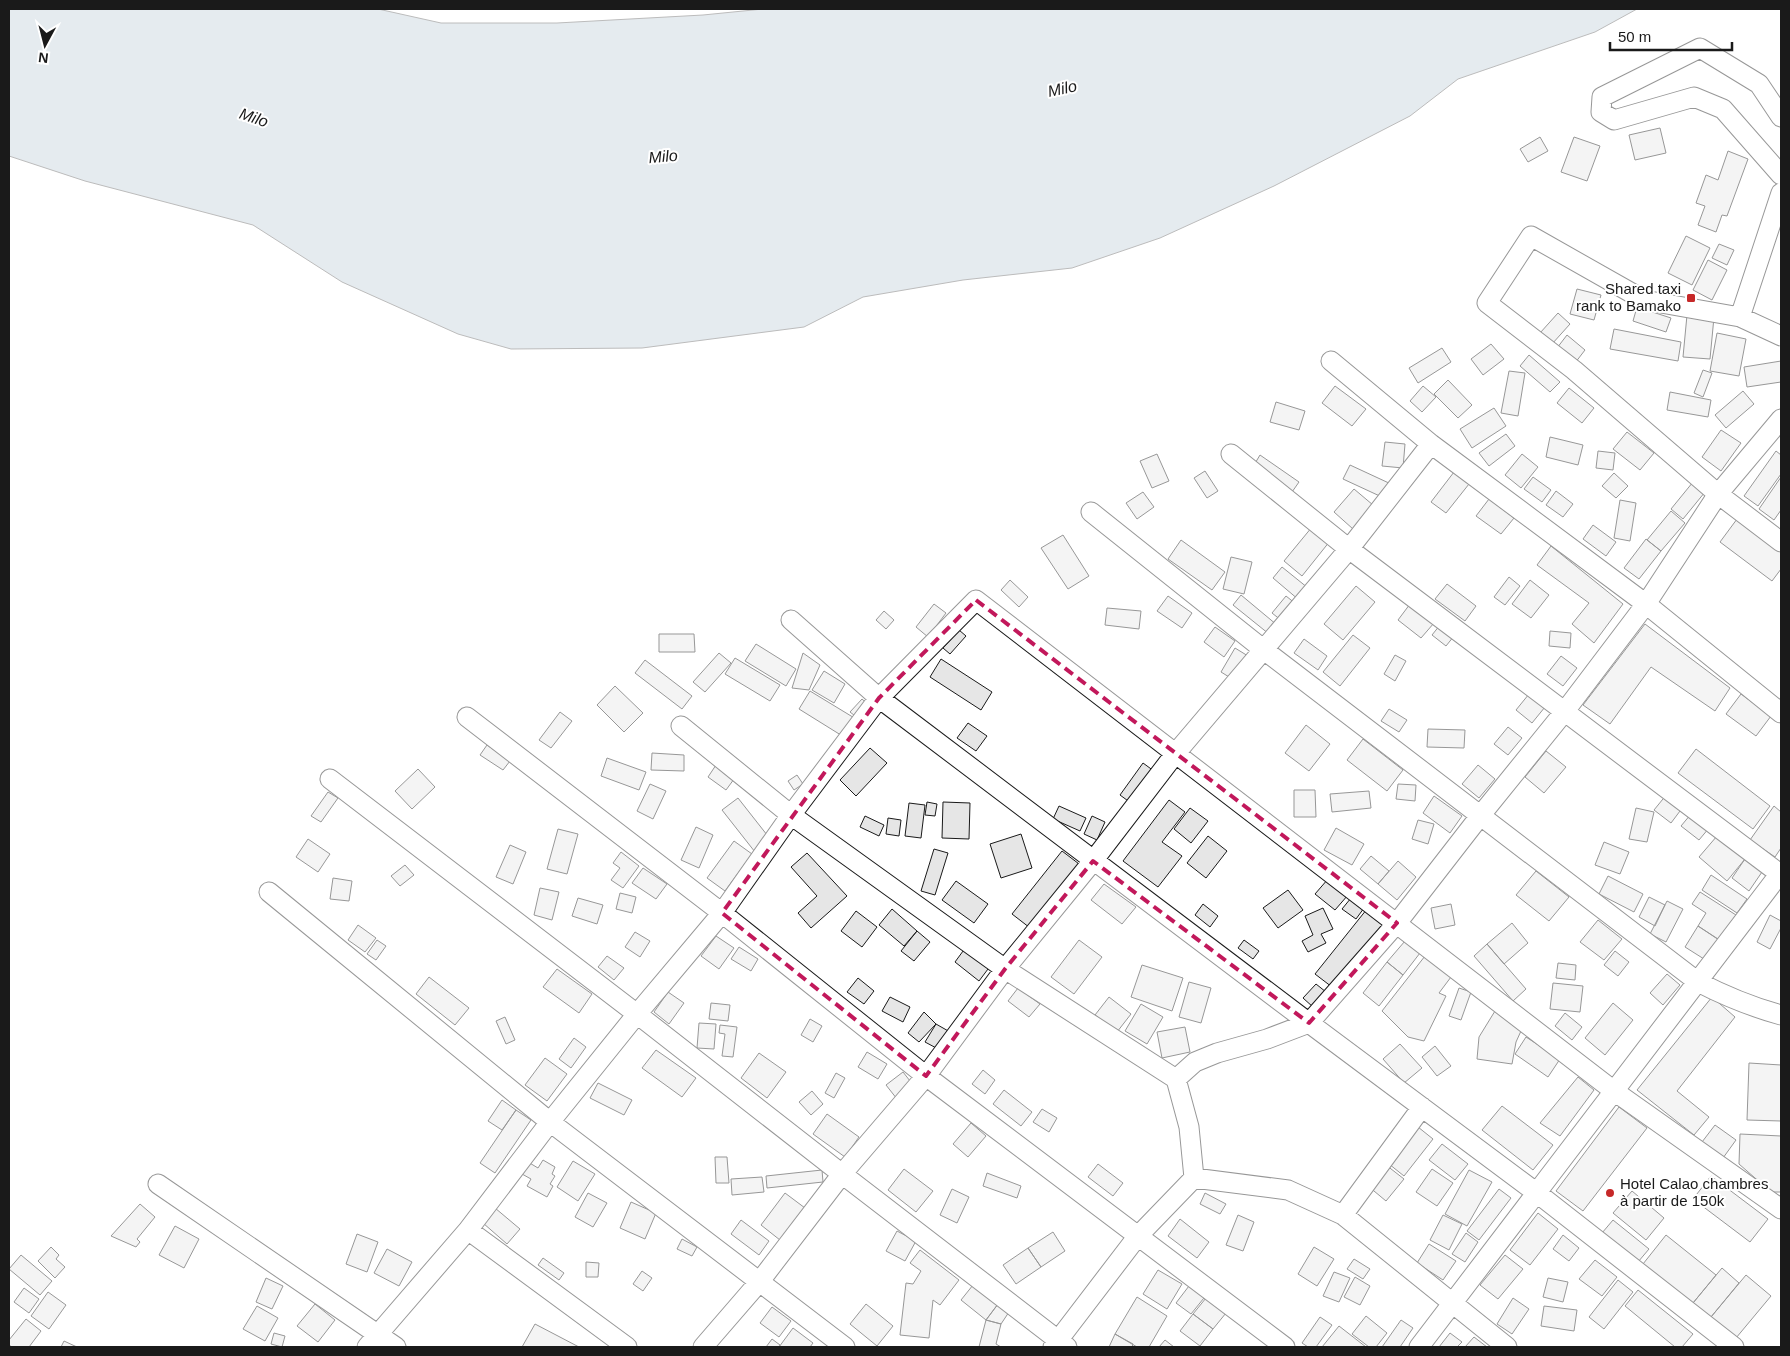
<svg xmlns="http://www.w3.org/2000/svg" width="1790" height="1356" viewBox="0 0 1790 1356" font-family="Arial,sans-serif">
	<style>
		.water { fill: #c6d2dc; stroke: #6a6a6a }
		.building { fill: #e6e6e6; stroke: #1a1a1a }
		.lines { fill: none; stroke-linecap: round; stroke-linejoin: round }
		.minor-casing { stroke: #1a1a1a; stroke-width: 21 }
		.minor { stroke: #fff; stroke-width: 19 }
		.marked { fill: none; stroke: #c2185b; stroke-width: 4; stroke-dasharray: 10 6; stroke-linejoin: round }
		.poi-dot { fill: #c62828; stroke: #fff; stroke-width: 2 }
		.labels { text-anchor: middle; stroke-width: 4; stroke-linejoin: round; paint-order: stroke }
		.poi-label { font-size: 15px; fill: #1a1a1a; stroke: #fff; text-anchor: end }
		.water-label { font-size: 16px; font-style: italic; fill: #1a1a1a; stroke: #fff }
	</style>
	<rect width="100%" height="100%" fill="#fff"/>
	<path class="water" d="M9,9H378L441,23H557L703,15L763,9H1637L1595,32L1458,79L1410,116L1274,186L1160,238L1072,268L963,280L863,297L804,327L642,348L511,349L458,334L342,282L253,225L85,181L9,156Z"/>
	<path class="building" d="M1660,128L1666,153L1635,160L1629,135Z
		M1540,137L1548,151L1528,162L1520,149Z
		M1574,137L1600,146L1587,181L1561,172Z
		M1728,151L1748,159L1727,216L1722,215L1716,232L1698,225L1705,206L1696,203L1706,175L1718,180Z
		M1686,236L1710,248L1692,285L1668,273Z
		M1719,244L1734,250L1727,265L1712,258Z
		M1708,260L1727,270L1712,300L1693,290Z
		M1577,289L1601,295L1594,320L1570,314Z
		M1637,307L1671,318L1666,332L1633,321Z
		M1558,313L1570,324L1552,344L1540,333Z
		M1687,315L1714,317L1710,359L1683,357Z
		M1614,329L1681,342L1678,361L1610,349Z
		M1717,333L1746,339L1739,376L1710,371Z
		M1567,335L1585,350L1575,363L1557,348Z
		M1491,344L1504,359L1483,375L1471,359Z
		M1442,348L1451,362L1418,383L1409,368Z
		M1529,355L1560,382L1550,392L1520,366Z
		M1781,361V382L1747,387L1744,367Z
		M1703,370L1712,373L1703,397L1694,393Z
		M1509,371L1525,373L1518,416L1501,413Z
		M1448,380L1472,405L1458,418L1434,394Z
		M1335,386L1366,409L1352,426L1322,403Z
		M1423,386L1436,397L1422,412L1410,401Z
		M1569,388L1594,408L1582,423L1557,403Z
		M1743,391L1754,404L1726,428L1715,415Z
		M1670,392L1711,400L1708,417L1667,410Z
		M1276,402L1305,411L1299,430L1270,422Z
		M1494,408L1506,426L1472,448L1460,429Z
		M1721,430L1741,443L1721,471L1702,457Z
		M1627,432L1654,453L1640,470L1613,449Z
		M1506,434L1515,446L1489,466L1479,453Z
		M1550,437L1583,445L1578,465L1546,457Z
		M1385,442L1405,444L1403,468L1382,466Z
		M1598,451L1615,453L1613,470L1596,468Z
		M1776,451L1781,455V474L1758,506L1744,496Z
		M1157,454L1169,481L1152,488L1140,461Z
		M1522,454L1538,467L1521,488L1505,475Z
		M1260,455L1299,482L1292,492L1254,465Z
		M1350,465L1391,484L1384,498L1343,479Z
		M1205,471L1218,491L1207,498L1194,478Z
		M1454,472L1469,484L1446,513L1431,502Z
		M1614,473L1628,486L1616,498L1602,486Z
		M1533,477L1551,490L1542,502L1524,489Z
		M1781,477V510L1774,520L1759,509Z
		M1693,482L1705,492L1683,519L1671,509Z
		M1354,489L1373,505L1353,529L1334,512Z
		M1556,491L1573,504L1563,517L1546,505Z
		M1143,492L1154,507L1137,519L1126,503Z
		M1489,499L1514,518L1501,534L1476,516Z
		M1620,500L1636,503L1630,541L1614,538Z
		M1671,511L1685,523L1661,551L1647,540Z
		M1740,515L1781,546V569L1772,581L1720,542Z
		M1593,525L1616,542L1606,556L1583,539Z
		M1312,527L1330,541L1302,576L1284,561Z
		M1063,535L1089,576L1068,589L1041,548Z
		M1646,539L1661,551L1639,579L1624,568Z
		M1181,540L1225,572L1212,590L1168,559Z
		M1551,546L1623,604L1594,643L1572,624L1589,603L1537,565Z
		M1231,557L1252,562L1244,594L1223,589Z
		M1282,567L1308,588L1299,600L1273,578Z
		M1509,577L1520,586L1505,605L1494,597Z
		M1010,580L1028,597L1019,607L1001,590Z
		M1530,580L1549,595L1531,618L1512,604Z
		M1447,584L1476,606L1465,621L1435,599Z
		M1356,586L1375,602L1343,640L1324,624Z
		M1241,595L1277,625L1269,634L1233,605Z
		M1168,596L1192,613L1182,628L1157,611Z
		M1286,596L1296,604L1282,621L1272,613Z
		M934,604L946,613L928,637L916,627Z
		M1410,604L1434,623L1421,638L1398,620Z
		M1107,608L1141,611L1139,629L1105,625Z
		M884,611L894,620L886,629L876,620Z
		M1645,624L1730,688L1715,711L1651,667L1610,724L1583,705Z
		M1440,625L1454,636L1446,646L1432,635Z
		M1215,627L1235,641L1224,657L1204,642Z
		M959,630L966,636L950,654L943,648Z
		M1550,631L1571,633L1570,648L1549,646Z
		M659,634H694L695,652H659Z
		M1353,635L1370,648L1340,686L1323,672Z
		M1304,639L1327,656L1318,670L1294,653Z
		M756,644L796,669L786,686L745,661Z
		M1235,648L1248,656L1234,680L1221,672Z
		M719,653L731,663L705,692L693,682Z
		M803,653L820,665L809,690L792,688Z
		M1395,655L1406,661L1395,681L1384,674Z
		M1561,656L1577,668L1563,686L1547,674Z
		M735,658L780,685L770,701L725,674Z
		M941,659L992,692L981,710L930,677Z
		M645,660L692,696L682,709L635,673Z
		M824,671L845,684L834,703L812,690Z
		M615,686L643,713L624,732L597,705Z
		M810,691L856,719L844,737L799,709Z
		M1529,694L1545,707L1532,723L1516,710Z
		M1741,694L1771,716L1756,736L1726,714Z
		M862,699L870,706L859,719L850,712Z
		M1389,709L1407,720L1399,732L1381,721Z
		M560,712L572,721L551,748L539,740Z
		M968,723L987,736L976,751L957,738Z
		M1306,725L1330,744L1309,771L1285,753Z
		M1508,727L1522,738L1508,755L1494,744Z
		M1428,729L1465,730L1464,748L1427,747Z
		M1363,739L1403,770L1387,791L1347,760Z
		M487,745L510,761L503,770L480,755Z
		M870,748L887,763L856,796L840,780Z
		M1696,749L1770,806L1753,829L1678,773Z
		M1546,751L1566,767L1544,793L1525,777Z
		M652,753L684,755V771L651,770Z
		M607,758L646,772L639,790L601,776Z
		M718,762L737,775L726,790L708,777Z
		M1143,763L1158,774L1135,806L1120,795Z
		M1478,765L1495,779L1479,798L1462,784Z
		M418,769L435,787L412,809L395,791Z
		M797,775L803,784L794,790L788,781Z
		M650,784L666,791L653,819L637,811Z
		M1398,784L1416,785L1415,801L1396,799Z
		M1294,790H1315L1316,817H1294Z
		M1369,791L1371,808L1332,812L1330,794Z
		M328,792L338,798L321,822L311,816Z
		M1667,794L1683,807L1671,823L1654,810Z
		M1434,796L1462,816L1450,833L1423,813Z
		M738,798L771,840L755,852L722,810Z
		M1169,800L1185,812L1162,842L1182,856L1158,887L1123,861Z
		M927,802L937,804L935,816L925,815Z
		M943,802L970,803L969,839L942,838Z
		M909,803L925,805L921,838L905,836Z
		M1059,806L1086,818L1080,831L1053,819Z
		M1774,806L1781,812V848L1775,857L1750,840Z
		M1190,808L1208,821L1191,843L1174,829Z
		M1636,808L1654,812L1647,842L1629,839Z
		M1691,814L1709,828L1699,840L1681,826Z
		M865,816L884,825L879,836L860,827Z
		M1092,816L1105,822L1097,840L1084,834Z
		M888,818L901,820L899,836L886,834Z
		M1418,820L1434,824L1428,844L1412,839Z
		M696,827L713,835L699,868L681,860Z
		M1336,828L1364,844L1352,865L1324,850Z
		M558,829L578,834L567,874L547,869Z
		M1021,834L1032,868L1001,878L990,844Z
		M1208,836L1227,851L1206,878L1187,863Z
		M1717,836L1745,859L1727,881L1699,857Z
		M308,839L330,854L318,872L296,857Z
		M734,841L752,854L725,891L707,878Z
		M1604,842L1629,852L1620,874L1595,865Z
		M510,845L526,852L513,884L496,877Z
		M934,849L948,853L935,895L921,891Z
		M1062,851L1083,867L1034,931L1012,914Z
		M621,852L639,866L623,888L611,880L620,868L613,863Z
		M807,853L847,896L811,928L798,913L817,896L791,867Z
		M1371,856L1389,871L1378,884L1360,869Z
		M1745,859L1762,872L1749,891L1732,878Z
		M1398,861L1416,877L1397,900L1378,884Z
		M405,865L414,875L400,886L391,876Z
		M643,868L667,884L656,899L632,883Z
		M1536,871L1569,897L1549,921L1516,895Z
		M1711,875L1747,899L1737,913L1702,890Z
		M1608,876L1643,894L1634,912L1599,894Z
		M333,878L352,881L349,901L330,899Z
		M1328,879L1348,895L1335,910L1315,894Z
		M956,881L988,904L974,923L942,900Z
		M1104,884L1136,907L1122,924L1091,900Z
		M540,888L559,892L552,920L534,915Z
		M1288,890L1303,910L1278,928L1263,908Z
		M1700,892L1736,915L1719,940L1698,926L1706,913L1692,904Z
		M620,893L636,897L632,913L616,909Z
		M1649,897L1665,905L1655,926L1639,917Z
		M578,898L603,905L597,924L572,916Z
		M1351,898L1364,908L1356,919L1342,909Z
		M1667,901L1683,909L1666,942L1650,934Z
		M1203,904L1218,916L1210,927L1195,915Z
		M1451,904L1455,925L1435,929L1431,908Z
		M1323,908L1333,929L1321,934L1326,943L1308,952L1302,941L1313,935L1305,916Z
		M892,909L917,931L904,946L879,925Z
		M1367,909L1384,923L1332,987L1315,974Z
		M856,911L877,927L862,947L841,931Z
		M1770,915L1781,921V928L1770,949L1757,942Z
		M1598,920L1622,939L1604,960L1580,942Z
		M1512,923L1528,943L1504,964L1487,944Z
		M358,925L376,938L365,952L348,940Z
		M1698,926L1718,939L1704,959L1685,947Z
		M917,931L930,942L914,961L901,951Z
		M635,932L650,941L640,957L625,947Z
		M716,936L734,948L719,969L701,956Z
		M377,940L386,946L376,960L367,954Z
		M1079,940L1102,957L1074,994L1051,977Z
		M1244,940L1259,951L1253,959L1238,948Z
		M1405,941L1420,953L1403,975L1387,962Z
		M1487,944L1526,989L1513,1001L1474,956Z
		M739,947L758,959L751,971L731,959Z
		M966,947L991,965L979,981L955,962Z
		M1615,951L1629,962L1618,976L1604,965Z
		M607,956L624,968L614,980L598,967Z
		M1425,956L1451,977L1439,993L1446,996L1424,1041L1408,1037L1382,1011Z
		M1387,962L1403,975L1379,1006L1363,993Z
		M1558,963L1576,965L1575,980L1556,978Z
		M1142,965L1183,978L1172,1011L1131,997Z
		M557,969L592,994L579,1013L543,987Z
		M1667,974L1680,985L1663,1005L1650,993Z
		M429,977L469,1008L455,1025L416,994Z
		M858,978L874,991L864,1004L847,992Z
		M1189,982L1211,988L1201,1023L1179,1017Z
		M1553,983L1583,986L1580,1012L1550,1009Z
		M1316,984L1326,992L1313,1007L1303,998Z
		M1018,988L1040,1004L1029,1017L1008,1001Z
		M1459,988L1471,992L1461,1020L1449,1016Z
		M668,992L684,1003L669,1024L654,1012Z
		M890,997L910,1007L903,1022L882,1011Z
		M1109,997L1131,1014L1117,1032L1095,1015Z
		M1712,997L1735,1017L1677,1091L1709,1117L1694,1135L1637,1090Z
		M711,1003L730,1005L728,1021L709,1019Z
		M1613,1003L1633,1020L1605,1055L1585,1038Z
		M1141,1004L1163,1017L1147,1044L1125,1031Z
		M1495,1011L1521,1031L1516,1042L1512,1064L1477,1059L1479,1037Z
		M924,1012L936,1024L919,1042L908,1033Z
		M1565,1013L1582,1027L1572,1040L1555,1026Z
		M505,1017L515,1040L506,1044L496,1021Z
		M810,1019L822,1026L813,1042L801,1035Z
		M699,1023L716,1024L714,1049L697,1048Z
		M936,1024L950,1032L940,1050L925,1042Z
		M720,1025L737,1027L733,1057L722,1056L725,1034L719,1033Z
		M1185,1027L1190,1052L1162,1058L1157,1032Z
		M1526,1037L1560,1059L1548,1077L1515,1054Z
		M574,1038L586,1047L571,1068L559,1059Z
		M1400,1044L1422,1068L1404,1083L1383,1059Z
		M1435,1046L1451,1066L1437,1076L1422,1057Z
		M656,1050L696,1078L682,1097L642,1068Z
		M867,1052L887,1064L878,1079L858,1067Z
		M759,1053L786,1072L767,1098L741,1078Z
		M545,1058L567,1074L547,1101L525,1085Z
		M1749,1063L1781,1065V1121L1747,1120Z
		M983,1070L995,1080L985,1094L972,1084Z
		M903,1072L914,1086L897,1099L886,1085Z
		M836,1073L845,1078L834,1098L825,1093Z
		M1578,1077L1594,1090L1560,1136L1540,1123Z
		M598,1083L632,1100L624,1115L590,1098Z
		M1004,1090L1032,1112L1021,1126L993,1104Z
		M812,1091L823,1104L811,1115L799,1102Z
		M502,1100L516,1110L502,1130L488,1121Z
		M1502,1106L1553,1145L1533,1170L1482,1130Z
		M1619,1107L1647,1128L1583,1211L1556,1191Z
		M1042,1109L1057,1118L1049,1132L1033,1122Z
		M516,1110L531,1120L495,1173L480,1163Z
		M827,1114L859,1137L845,1157L813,1134Z
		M971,1123L986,1136L968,1157L953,1144Z
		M1715,1125L1736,1140L1723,1158L1702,1142Z
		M1418,1127L1433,1139L1404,1176L1389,1164Z
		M1740,1134L1781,1136V1192H1771L1739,1164Z
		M1442,1144L1468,1164L1455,1180L1429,1160Z
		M715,1157H727L729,1183H716Z
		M543,1160L555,1167L552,1174L555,1176L550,1184L553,1186L547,1197L527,1186L531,1179L522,1174L528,1162L538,1168Z
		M573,1161L595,1174L578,1201L557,1187Z
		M1098,1164L1123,1183L1113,1196L1088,1177Z
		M1386,1165L1404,1179L1386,1201L1368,1186Z
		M904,1169L933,1191L916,1212L888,1190Z
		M1432,1169L1453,1183L1437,1206L1416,1192Z
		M822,1170L823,1182L767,1188L766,1176Z
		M1469,1170L1492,1182L1467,1226L1445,1214Z
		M987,1173L1021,1186L1017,1198L983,1186Z
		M1711,1176L1768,1219L1750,1242L1693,1199Z
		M762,1177L764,1192L732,1195L731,1179Z
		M952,1189L969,1197L957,1223L940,1215Z
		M1499,1189L1511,1198L1479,1240L1467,1231Z
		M1632,1191L1664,1218L1646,1240L1613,1213Z
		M588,1193L607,1203L593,1227L575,1217Z
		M785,1193L809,1211L785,1244L761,1225Z
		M1205,1193L1226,1204L1220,1214L1200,1204Z
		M631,1202L656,1213L645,1239L620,1228Z
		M140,1204L155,1217L137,1239L140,1242L136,1247L111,1236Z
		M495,1208L520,1229L507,1244L483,1223Z
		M1538,1213L1558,1229L1530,1265L1510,1250Z
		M1238,1215L1254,1222L1243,1251L1226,1245Z
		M1443,1215L1462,1224L1449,1250L1430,1240Z
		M1180,1219L1209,1242L1197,1258L1168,1236Z
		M741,1220L769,1241L759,1255L731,1234Z
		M1613,1220L1649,1249L1638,1262L1602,1233Z
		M175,1226L199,1239L184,1268L159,1255Z
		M897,1231L916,1241L905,1261L886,1251Z
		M1053,1232L1065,1251L1041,1267L1028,1248Z
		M1466,1233L1478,1242L1465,1262L1452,1254Z
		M357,1234L378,1242L367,1272L346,1264Z
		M1563,1235L1579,1248L1569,1261L1553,1249Z
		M1666,1235L1716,1275L1693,1303L1643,1264Z
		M682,1239L697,1247L692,1256L677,1249Z
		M1429,1244L1456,1261L1443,1280L1417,1263Z
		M51,1247L59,1255L56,1259L65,1267L55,1278L38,1261Z
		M1314,1247L1334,1259L1317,1286L1298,1274Z
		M1028,1248L1041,1267L1016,1284L1003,1265Z
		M387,1249L412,1262L399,1286L374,1273Z
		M920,1250L959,1280L940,1305L933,1300L929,1338L900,1335L906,1283L913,1284L921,1271L910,1263Z
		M21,1255L52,1281L40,1295L9,1269Z
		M1505,1255L1523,1269L1498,1299L1480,1285Z
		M543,1258L564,1273L559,1280L538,1265Z
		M1354,1259L1370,1269L1363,1279L1347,1269Z
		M1595,1260L1617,1277L1602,1296L1579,1279Z
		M586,1262L599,1263L598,1277H586Z
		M1722,1268L1739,1283L1711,1317L1693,1303Z
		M1158,1270L1182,1284L1167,1309L1143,1294Z
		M642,1271L652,1278L643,1291L633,1284Z
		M1334,1272L1350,1278L1339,1302L1323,1296Z
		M1746,1275L1771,1296L1736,1338L1711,1317Z
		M1355,1277L1370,1286L1360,1305L1344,1297Z
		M266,1278L283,1286L272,1309L256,1302Z
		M1548,1278L1568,1282L1563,1302L1543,1297Z
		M1618,1280L1633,1292L1604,1329L1589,1317Z
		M1192,1282L1208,1293L1191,1314L1176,1303Z
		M973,1285L998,1304L986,1320L961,1300Z
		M24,1288L39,1299L29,1313L14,1302Z
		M1638,1290L1693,1334L1682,1347H1675L1625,1306Z
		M48,1292L66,1305L49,1329L31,1316Z
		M1137,1297L1167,1316L1149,1347H1137L1115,1334Z
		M1206,1298L1226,1313L1213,1329L1193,1314Z
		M1513,1298L1529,1309L1512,1334L1497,1324Z
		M315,1304L335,1320L318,1342L297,1326Z
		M866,1304L893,1326L877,1346L850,1324Z
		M998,1304L1009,1312L1001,1324L986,1320Z
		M257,1306L278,1318L265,1341L243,1329Z
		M1544,1306L1577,1310L1574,1331L1541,1326Z
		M772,1307L791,1321L779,1337L760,1323Z
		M1193,1314L1213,1329L1200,1346L1180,1331Z
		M1366,1316L1387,1333L1376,1347H1369L1352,1334Z
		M1320,1317L1332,1325L1316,1347H1308L1302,1343Z
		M26,1319L41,1331L29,1347H12L9,1345V1340Z
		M986,1320L1001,1324L996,1344L1001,1347H979Z
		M1401,1320L1413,1328L1400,1347H1382Z
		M535,1324L579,1347H522Z
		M1339,1326L1366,1347H1322Z
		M793,1328L813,1343L810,1347H779Z
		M274,1333L285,1336L282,1347L271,1344Z
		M1450,1333L1462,1342L1457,1347H1439Z
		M1115,1334L1133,1344L1132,1347H1109Z
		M1474,1337L1487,1347H1465Z
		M772,1339L780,1345L779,1347H766Z
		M1165,1340L1174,1347H1159Z
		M64,1341L77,1347H61Z"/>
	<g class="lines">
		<g class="minor-casing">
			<path id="minor" d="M1781,117L1759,84L1700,48L1602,97L1601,112L1614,120L1694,97L1723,109L1781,175
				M1740,317L1781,193
				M1781,336L1740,317L1644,300L1531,236L1487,303L1574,370L1718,494L1781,542
				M1331,361L1431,444L1646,604L1781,713
				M1231,454L1349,549L1780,874
				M1091,512L1264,650L1698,982C1725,996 1752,1007 1781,1015
				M791,620L879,698L1309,1023L1537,1193L1734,1347
				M467,717L722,913L926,1076L1285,1347
				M681,726L791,815L1005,969L1176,1079L1189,1127L1194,1178L1137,1237L1053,1347
				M330,779L637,1014L842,1174L1067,1347
				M269,892L550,1122L845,1347
				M1176,1079L1195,1062L1217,1053L1267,1039L1309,1023L1397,923L1480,816L1565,711L1646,604L1718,494L1781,419
				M1194,1178L1288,1190L1343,1215L1507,1347
				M158,1184L396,1347
				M1343,1215L1422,1107
				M468,1230L550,1122L637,1014L722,913L791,815L879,698L976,600L1614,1091L1781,1209
				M367,1347L468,1230L627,1347
				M703,1347L760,1281L842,1174L926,1076L1005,969L1093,861L1175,754L1349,549L1431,444
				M1419,1347L1781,872"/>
		</g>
		<use href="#minor" class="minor"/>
	</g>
	<path d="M0 0H1790V1356H0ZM976,600L1397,923L1309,1023L1093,861L1005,969L926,1076L722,913L879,698Z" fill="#fff" fill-opacity=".55" fill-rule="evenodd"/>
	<path class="marked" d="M976,600L1397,923L1309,1023L1093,861L1005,969L926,1076L722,913L879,698Z"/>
	<g class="poi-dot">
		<rect x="1686" y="293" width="10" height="10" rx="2.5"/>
		<circle cx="1610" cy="1193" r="5"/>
	</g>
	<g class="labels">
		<g class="poi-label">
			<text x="1681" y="294">Shared taxi<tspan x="1681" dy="17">rank to Bamako</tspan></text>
			<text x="1620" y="1189" text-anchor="start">Hotel Calao chambres<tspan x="1620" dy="17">à partir de 150k</tspan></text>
		</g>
		<g class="water-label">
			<text transform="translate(1062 88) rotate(-12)" y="6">Milo</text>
			<text transform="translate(254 117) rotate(19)" y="6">Milo</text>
			<text transform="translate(663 156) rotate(-5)" y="6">Milo</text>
		</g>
	</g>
	<rect width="1790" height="1356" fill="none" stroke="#1a1a1a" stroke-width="20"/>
	<g transform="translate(45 45) rotate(187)" stroke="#ffffff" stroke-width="4" paint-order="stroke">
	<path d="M0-4L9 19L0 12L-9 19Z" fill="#1a1a1a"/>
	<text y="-8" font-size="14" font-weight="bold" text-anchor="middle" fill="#1a1a1a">N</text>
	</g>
	<path d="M1610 42v8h122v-8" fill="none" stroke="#1a1a1a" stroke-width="2.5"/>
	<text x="1618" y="42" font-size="15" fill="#1a1a1a" stroke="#ffffff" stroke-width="4" paint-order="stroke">50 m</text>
</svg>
